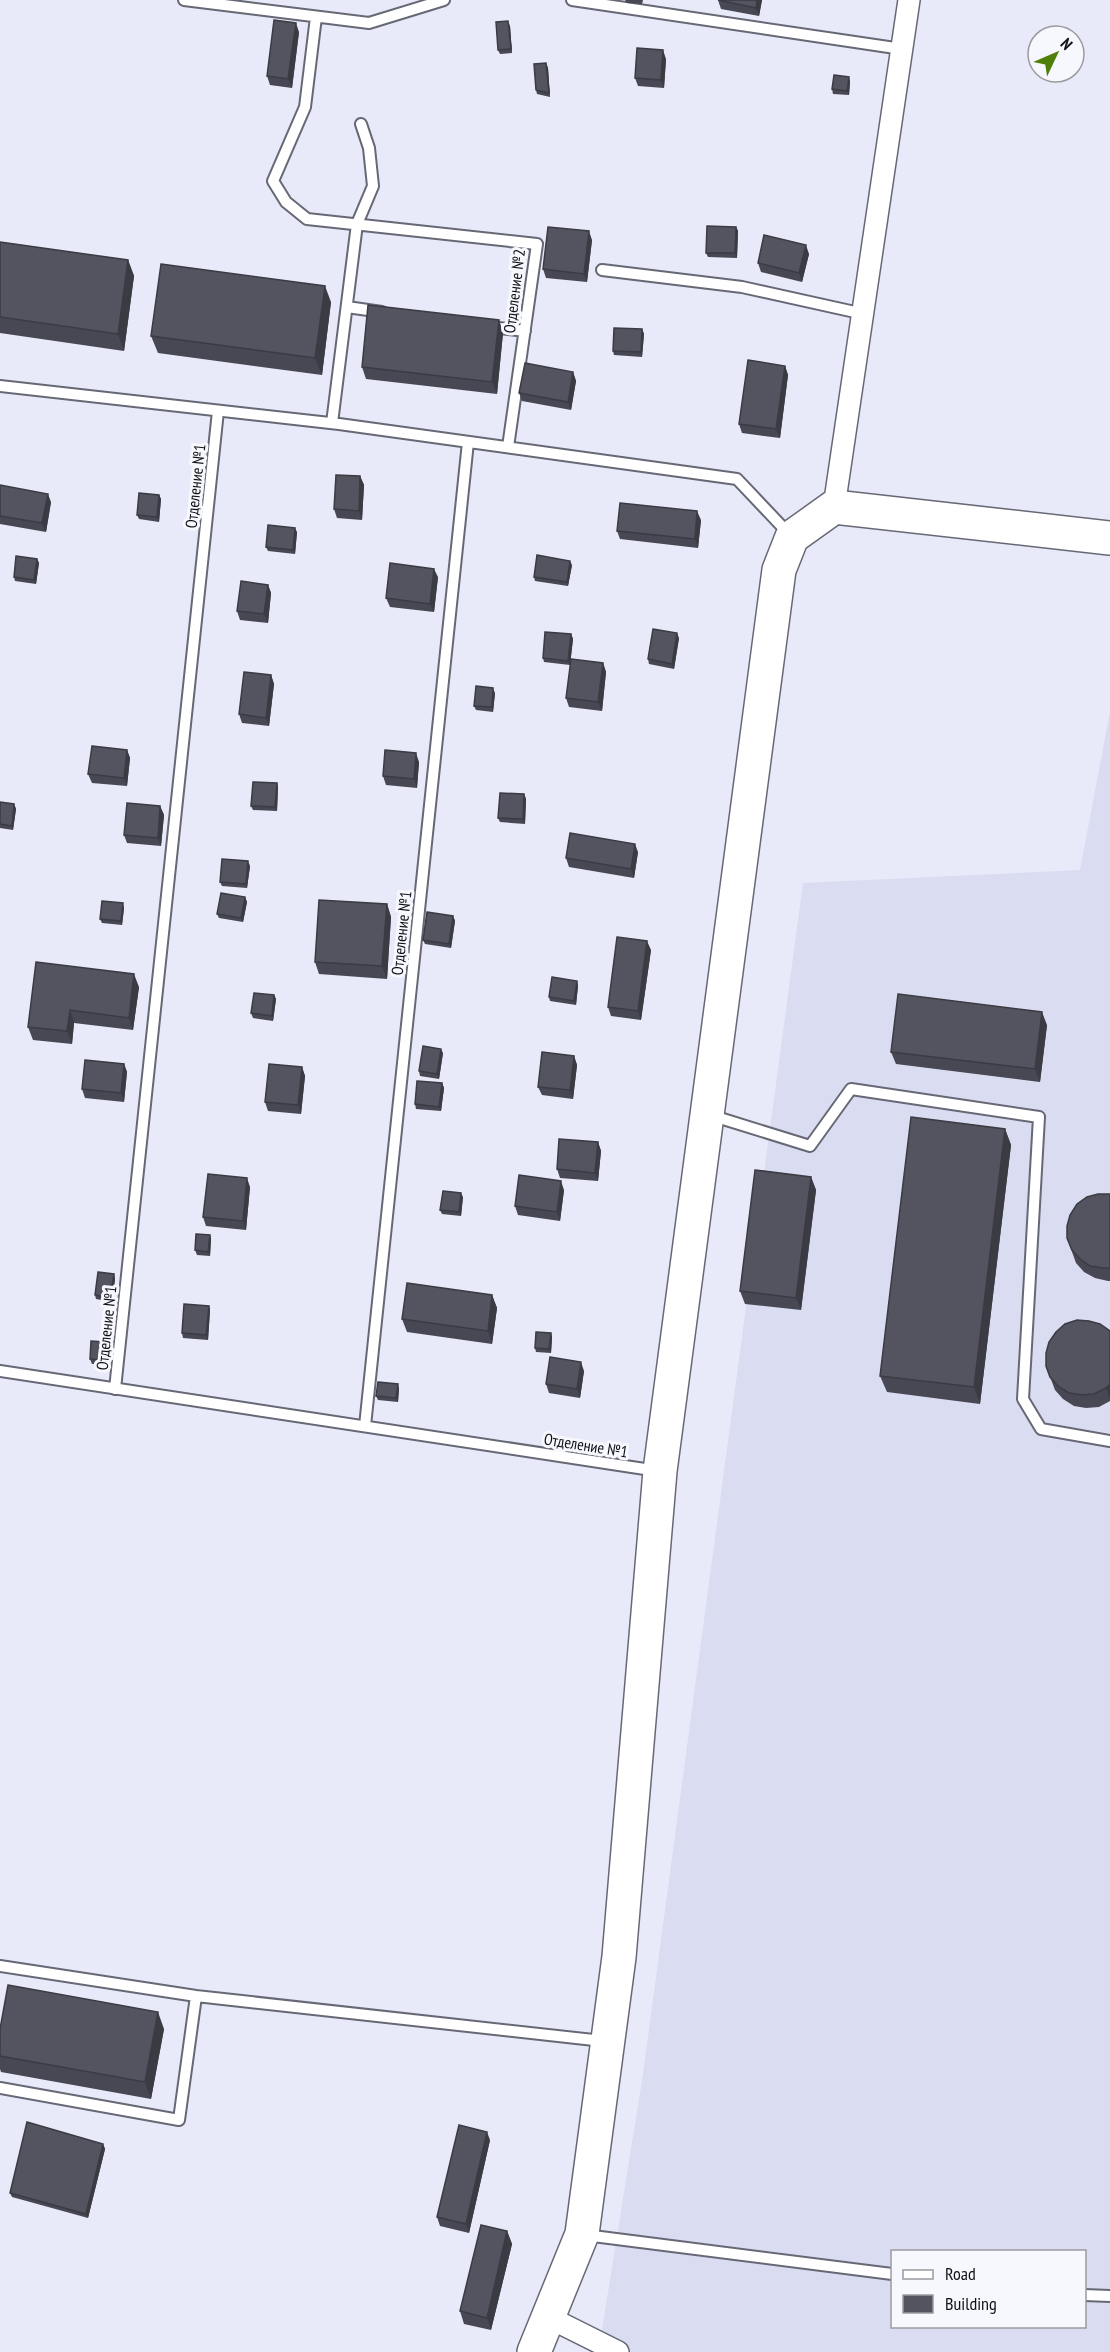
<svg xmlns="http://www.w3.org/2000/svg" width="1110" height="2352" viewBox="0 0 1110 2352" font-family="'PT Sans Narrow',sans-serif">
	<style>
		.built { fill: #dadcf2; fill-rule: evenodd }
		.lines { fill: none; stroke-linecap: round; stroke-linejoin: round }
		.lane-casing { stroke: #676875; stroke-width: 14 }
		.street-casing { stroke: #676875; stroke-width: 24 }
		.primary-casing { stroke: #676875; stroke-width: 36 }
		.lane { stroke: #fff; stroke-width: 10 }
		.street { stroke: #fff; stroke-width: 21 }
		.primary { stroke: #fff; stroke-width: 33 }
		.wall { fill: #474853 }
		.shaded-wall { fill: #3a3b43 }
		.building { fill: #535460; stroke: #3a3b43; stroke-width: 1.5 }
		.labels { text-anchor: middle; stroke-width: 6; stroke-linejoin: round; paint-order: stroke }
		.street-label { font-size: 16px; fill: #0f1015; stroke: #f7f8fe }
	</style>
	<rect width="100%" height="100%" fill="#e8eaf9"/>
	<path class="built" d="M1110,712V2352H593L601,2336L643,2074L803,883L1080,870ZM892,2252H1084V2326H892Z"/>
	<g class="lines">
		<g class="lane-casing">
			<path id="lane" d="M184,0L369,23L444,0
				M572,0L902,49
				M316,17L305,107L273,181L286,202L307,219L537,244L508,447
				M602,270L742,287L864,314
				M347,307L382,312
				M490,327L525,331
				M0,386L339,424L737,479L790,535
				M332,423L357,224L373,186L369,148L361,124
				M710,1115L810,1146L851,1089L1039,1117L1023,1399L1041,1429L1110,1441
				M0,1371L658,1471
				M115,1389L218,411
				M365,1426L468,442
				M0,1966L196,1996L603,2041
				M0,2088L179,2120L196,1996
				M585,2235L892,2274
				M1084,2295L1110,2296"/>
		</g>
		<g class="street-casing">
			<path id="street" d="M834,507L909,0
				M548,2317L618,2352"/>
		</g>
		<g class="primary-casing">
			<path id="primary" d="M534,2352L582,2234L619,1957L660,1471L779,570L792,537L834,507L1110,538"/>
		</g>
		<use href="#lane" class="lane"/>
		<use href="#street" class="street"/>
		<use href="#primary" class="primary"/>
	</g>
	<path class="wall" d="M625,0H643L642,4L627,3Z
		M718,0H762L759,16L721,9Z
		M510,26L512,53L500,54L498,50Z
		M299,32L292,88L270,85L267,76Z
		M666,59L664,88L638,86L635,78Z
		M546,63L548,68L550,97L537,94L536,90Z
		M850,81L849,95L833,94L832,89Z
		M736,227L738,231L737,258L708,257L706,253Z
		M592,240L587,282L546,278L543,269Z
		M0,242L128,260L134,276L124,351L0,333Z
		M809,254L802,282L761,272L758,263Z
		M331,302L322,375L158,353L151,336Z
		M499,320L503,333L497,394L366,379L362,367Z
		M642,329L644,334L642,357L614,355L613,351Z
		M785,366L788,375L780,438L742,433L739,424Z
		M573,372L576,381L571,410L522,401L519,393Z
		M360,476L364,485L362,520L337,518L334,509Z
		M0,485L51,502L46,532L0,524Z
		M159,495L161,499L159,522L139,519L137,515Z
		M701,520L698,548L620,539L617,531Z
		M297,532L295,554L268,551L266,547Z
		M37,559L39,563L36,584L15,581L14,577Z
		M572,565L568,586L535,581L534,577Z
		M438,577L434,612L390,607L386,598Z
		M268,585L271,593L268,623L240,620L237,611Z
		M571,634L573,639L570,665L544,662L543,658Z
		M679,638L674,669L649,664L648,659Z
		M603,663L606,672L602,711L569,707L566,698Z
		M271,675L274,684L269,726L242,723L239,714Z
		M495,693L493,712L476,710L474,706Z
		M127,750L130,758L127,786L92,783L88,774Z
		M419,762L417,788L386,785L383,776Z
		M277,783L278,787L277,811L253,810L251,806Z
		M524,794L526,799L525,824L500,822L498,818Z
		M0,802L14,804L16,809L13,830L0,828Z
		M160,806L164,815L161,846L127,843L124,835Z
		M638,852L634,878L569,867L566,858Z
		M250,866L247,888L222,886L220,882Z
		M245,897L247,902L243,922L219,918L217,914Z
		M387,904L391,917L387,979L319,974L315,962Z
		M124,908L122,925L102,923L100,919Z
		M453,916L455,921L451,948L425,944L423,940Z
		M651,950L641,1020L611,1016L608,1007Z
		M36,962L139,987L133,1030L74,1023L72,1044L33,1040L28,1027Z
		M577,981L578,986L576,1005L550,1001L549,997Z
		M274,995L276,999L273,1021L253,1018L251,1013Z
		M1047,1025L1040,1082L896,1064L891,1052Z
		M443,1053L439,1079L420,1076L419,1071Z
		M574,1056L577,1065L573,1099L542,1095L538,1087Z
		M124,1064L127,1072L124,1102L85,1098L82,1089Z
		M302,1067L305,1076L301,1114L268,1111L265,1102Z
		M442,1083L444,1088L441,1111L416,1109L415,1104Z
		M1005,1129L1011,1145L980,1404L887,1392L880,1376Z
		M598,1142L601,1151L598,1181L560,1178L557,1169Z
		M811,1177L816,1190L801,1310L745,1304L740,1291Z
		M250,1187L246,1230L206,1226L203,1217Z
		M564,1190L560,1221L518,1215L515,1206Z
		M1110,1194V1281H1108L1095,1278L1084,1272L1076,1263L1067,1238Z
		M463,1197L461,1216L442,1214L440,1210Z
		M210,1235L211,1239L210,1256L197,1255L195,1250Z
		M114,1274L115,1279L112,1302L96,1299L95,1295Z
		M492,1295L497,1308L492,1344L407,1332L402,1319Z
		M209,1306L210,1310L208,1340L183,1338L182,1333Z
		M1110,1331V1401L1099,1407L1086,1408L1074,1406L1063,1399L1055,1390L1046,1366Z
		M551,1333L552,1337L551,1353L536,1352L535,1348Z
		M107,1346L105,1365L92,1364L90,1359Z
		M584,1371L580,1398L549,1393L546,1384Z
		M399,1388L398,1402L378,1400L376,1396Z
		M0,2029H164L151,2099L1,2072L0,2069Z
		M490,2140L469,2233L440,2226L437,2217Z
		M103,2144L105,2149L88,2218L12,2197L10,2193Z
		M507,2231L512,2244L491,2330L464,2324L460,2311Z"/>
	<path class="shaded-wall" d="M757,0H762L759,16L756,8Z
		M508,21L510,26L512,53L511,49Z
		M296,23L299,32L292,88L288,79Z
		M663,50L666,59L664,88L661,80Z
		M546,63L548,68L550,97L549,93Z
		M849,77L850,81L849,95L847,91Z
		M736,227L738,231L737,258L735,253Z
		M589,231L592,240L587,282L584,274Z
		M806,245L809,254L802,282L799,273Z
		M128,260L134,276L124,351L118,334Z
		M325,286L331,302L322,375L315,358Z
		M499,320L503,333L497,394L492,382Z
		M642,329L644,334L642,357L641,352Z
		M785,366L788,375L780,438L776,429Z
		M573,372L576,381L571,410L568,402Z
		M360,476L364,485L362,520L359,511Z
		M48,494L51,502L46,532L42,523Z
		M159,495L161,499L159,522L157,517Z
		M697,511L701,520L698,548L695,539Z
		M295,528L297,532L295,554L293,550Z
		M37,559L39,563L36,584L34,580Z
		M570,561L572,565L568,586L567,582Z
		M434,569L438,577L434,612L430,604Z
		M268,585L271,593L268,623L264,614Z
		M677,633L679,638L674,669L672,664Z
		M571,634L573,639L570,665L568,661Z
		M603,663L606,672L602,711L598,702Z
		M271,675L274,684L269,726L266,718Z
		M493,688L495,693L493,712L492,707Z
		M127,750L130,758L127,786L124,778Z
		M416,753L419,762L417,788L414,779Z
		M277,783L278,787L277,811L275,807Z
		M524,794L526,799L525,824L523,819Z
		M14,804L16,809L13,830L12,826Z
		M160,806L164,815L161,846L158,838Z
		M635,844L638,852L634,878L631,869Z
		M248,861L250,866L247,888L246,884Z
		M245,897L247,902L243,922L241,918Z
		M123,903L124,908L122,925L121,921Z
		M387,904L391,917L387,979L382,966Z
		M453,916L455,921L451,948L449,944Z
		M647,941L651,950L641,1020L638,1011Z
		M134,974L139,987L133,1030L129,1018Z
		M577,981L578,986L576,1005L574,1001Z
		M274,995L276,999L273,1021L272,1016Z
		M70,1010L74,1023L72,1044L67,1031Z
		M1042,1012L1047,1025L1040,1082L1035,1069Z
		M441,1049L443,1053L439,1079L437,1074Z
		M574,1056L577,1065L573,1099L570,1090Z
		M124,1064L127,1072L124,1102L121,1093Z
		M302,1067L305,1076L301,1114L298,1105Z
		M442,1083L444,1088L441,1111L439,1107Z
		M1005,1129L1011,1145L980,1404L974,1387Z
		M598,1142L601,1151L598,1181L595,1173Z
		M811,1177L816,1190L801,1310L796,1298Z
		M247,1178L250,1187L246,1230L243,1221Z
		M561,1181L564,1190L560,1221L557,1212Z
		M461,1193L463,1197L461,1216L459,1212Z
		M210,1235L211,1239L210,1256L208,1252Z
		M114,1274L115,1279L112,1302L110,1298Z
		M492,1295L497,1308L492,1344L488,1331Z
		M209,1306L210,1310L208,1340L206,1335Z
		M551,1333L552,1337L551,1353L549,1349Z
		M105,1342L107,1346L105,1365L104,1360Z
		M581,1362L584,1371L580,1398L577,1389Z
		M398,1384L399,1388L398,1402L396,1398Z
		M1110,1384V1400L1106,1388Z
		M158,2012L164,2029L151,2099L145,2082Z
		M487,2132L490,2140L469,2233L466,2224Z
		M103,2144L105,2149L88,2218L86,2214Z
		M507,2231L512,2244L491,2330L487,2318Z"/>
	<path class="building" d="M718,0H757L756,8Z
		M274,20L296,23L288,79L267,76Z
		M508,21L511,49L498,50L496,22Z
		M637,48L663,50L661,80L635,78Z
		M546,63L549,93L536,90L534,64Z
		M834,75L849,77L847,91L832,89Z
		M707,226L736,227L735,253H706Z
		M548,227L589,231L584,274L543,269Z
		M764,235L806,245L799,273L758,263Z
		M0,242L128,260L118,334L0,317Z
		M161,264L325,286L315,358L151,336Z
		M368,305L499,320L492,382L362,367Z
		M614,328L642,329L641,352L613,351Z
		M748,360L785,366L776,429L739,424Z
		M525,363L573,372L568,402L519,393Z
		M336,475L360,476L359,511L334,509Z
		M0,485L48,494L42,523L0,516Z
		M139,493L159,495L157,517L137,515Z
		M620,503L697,511L695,539L617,531Z
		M268,525L295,528L293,550L266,547Z
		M537,555L570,561L567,582L534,577Z
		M16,556L37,559L34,580L14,577Z
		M390,563L434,569L430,604L386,598Z
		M241,581L268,585L264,614L237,611Z
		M653,629L677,633L672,664L648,659Z
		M545,632L571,634L568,661L543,658Z
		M571,659L603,663L598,702L566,698Z
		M244,672L271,675L266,718L239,714Z
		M476,686L493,688L492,707L474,706Z
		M92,746L127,750L124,778L88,774Z
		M385,750L416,753L414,779L383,776Z
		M253,782L277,783L275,807L251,806Z
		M500,793L524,794L523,819L498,818Z
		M0,802L14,804L12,826L0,824Z
		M127,803L160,806L158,838L124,835Z
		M570,833L635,844L631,869L566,858Z
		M222,859L248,861L246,884L220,882Z
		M221,893L245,897L241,918L217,914Z
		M319,900L387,904L382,966L315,962Z
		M102,901L123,903L121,921L100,919Z
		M427,912L453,916L449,944L423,940Z
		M617,937L647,941L638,1011L608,1007Z
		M36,962L134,974L129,1018L70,1010L67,1031L28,1027Z
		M552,977L577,981L574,1001L549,997Z
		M254,993L274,995L272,1016L251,1013Z
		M898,994L1042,1012L1035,1069L891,1052Z
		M423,1046L441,1049L437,1074L419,1071Z
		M542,1052L574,1056L570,1090L538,1087Z
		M85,1060L124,1064L121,1093L82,1089Z
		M269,1064L302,1067L298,1105L265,1102Z
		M417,1081L442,1083L439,1107L415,1104Z
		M911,1117L1005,1129L974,1387L880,1376Z
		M559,1139L598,1142L595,1173L557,1169Z
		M755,1170L811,1177L796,1298L740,1291Z
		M208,1174L247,1178L243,1221L203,1217Z
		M519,1175L561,1181L557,1212L515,1206Z
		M443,1191L461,1193L459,1212L440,1210Z
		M1098,1194H1110V1268H1103L1090,1266L1080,1259L1072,1250L1067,1238V1226L1070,1215L1077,1204L1087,1197Z
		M196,1234L210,1235L208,1252L195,1250Z
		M98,1272L114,1274L110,1298L95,1295Z
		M407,1283L492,1295L488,1331L402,1319Z
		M184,1304L209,1306L206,1335L182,1333Z
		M1077,1320L1089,1321L1100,1324L1110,1331V1384L1106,1388L1094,1394L1082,1395L1069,1393L1058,1386L1050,1377L1046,1366V1353L1049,1342L1056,1332L1065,1324Z
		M536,1332L551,1333L549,1349L535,1348Z
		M91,1341L105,1342L104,1360L90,1359Z
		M550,1357L581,1362L577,1389L546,1384Z
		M378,1382L398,1384L396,1398L376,1396Z
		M8,1985L158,2012L145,2082L0,2056V2029Z
		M27,2122L103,2144L86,2214L10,2193Z
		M459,2125L487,2132L466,2224L437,2217Z
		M481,2225L507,2231L487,2318L460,2311Z"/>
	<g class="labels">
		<g class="street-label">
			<text transform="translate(514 291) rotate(-83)" y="6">Отделение №2</text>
			<text transform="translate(195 486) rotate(-84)" y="6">Отделение №1</text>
			<text transform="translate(401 933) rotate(-84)" y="6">Отделение №1</text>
			<text transform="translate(106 1328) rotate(-84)" y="6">Отделение №1</text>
			<text transform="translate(586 1445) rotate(9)" y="6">Отделение №1</text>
		</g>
	</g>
	<rect x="891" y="2250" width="195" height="78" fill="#f7f8fe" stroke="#9a9ba1" stroke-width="1.5"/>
	<rect x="903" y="2270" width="30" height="9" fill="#ffffff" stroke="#9a9ba1" stroke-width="1.5"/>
	<text x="945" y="2280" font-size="18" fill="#0f1015">Road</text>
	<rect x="903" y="2295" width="30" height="18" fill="#535460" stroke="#9a9ba1" stroke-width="1.5"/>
	<text x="945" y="2310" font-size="18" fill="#0f1015">Building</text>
	<g transform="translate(1056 54) rotate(46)"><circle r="28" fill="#f7f8fe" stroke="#9a9ba1" stroke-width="1.5"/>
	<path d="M0-4.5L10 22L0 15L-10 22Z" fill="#4f7e09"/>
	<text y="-9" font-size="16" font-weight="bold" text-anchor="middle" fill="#0f1015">N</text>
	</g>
</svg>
